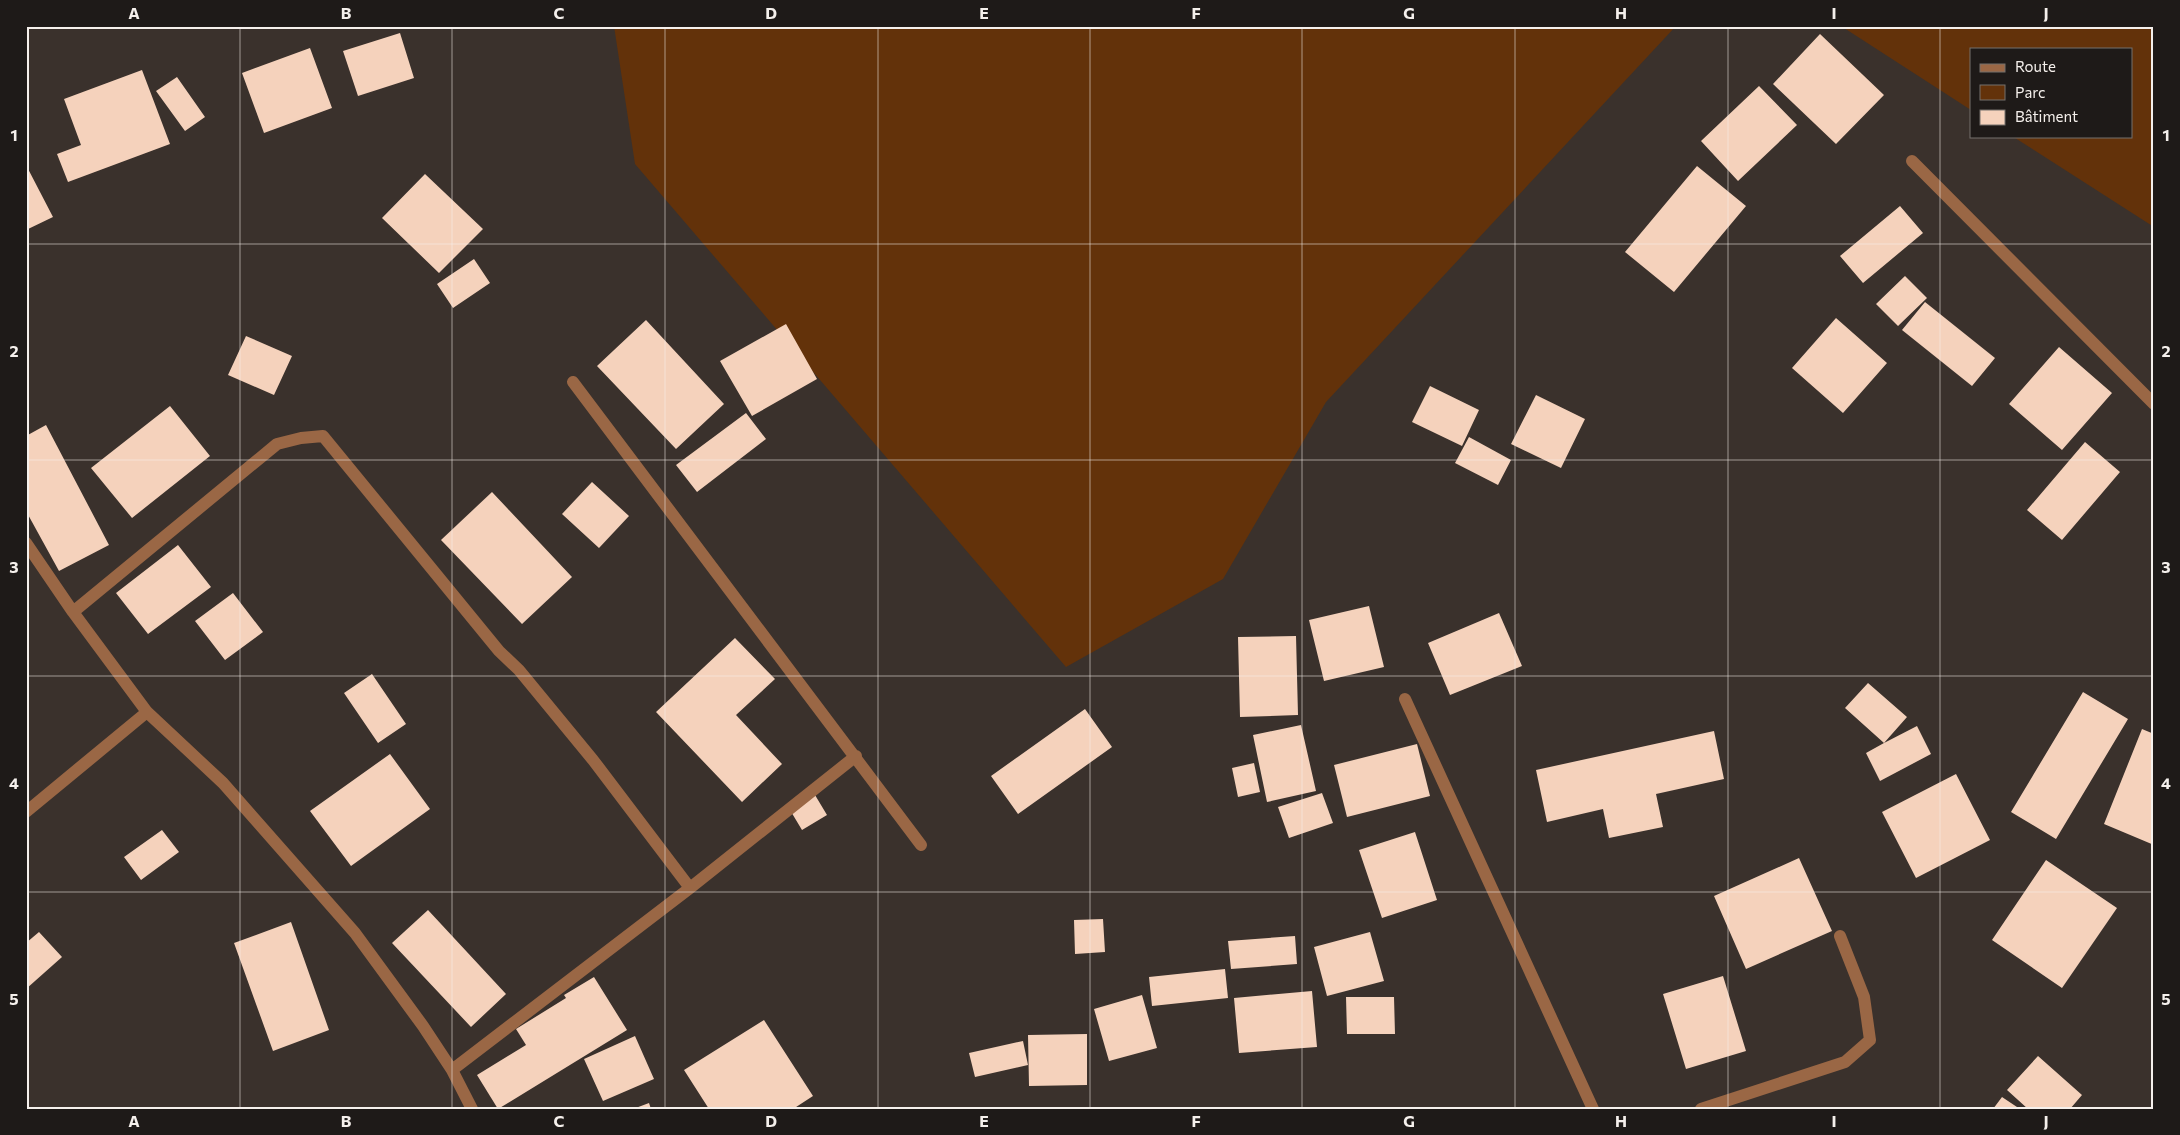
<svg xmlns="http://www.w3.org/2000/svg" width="2180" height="1135" viewBox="0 0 2180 1135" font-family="Commissioner,sans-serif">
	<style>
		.green { fill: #63320a }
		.building { fill: #f5d2bc }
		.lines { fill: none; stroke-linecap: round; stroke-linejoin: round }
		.minor { stroke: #9a6745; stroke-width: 12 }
		.grid { fill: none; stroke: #f5f0ec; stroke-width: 1; stroke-opacity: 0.55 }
		.neatline { fill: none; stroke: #f5f0ec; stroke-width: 2 }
		.grid-label { font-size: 16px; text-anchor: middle; font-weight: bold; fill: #f5f0ec }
	</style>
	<rect width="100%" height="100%" fill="#3a312c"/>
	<path class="green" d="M614,26H1676L1326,402L1223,579L1066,667L635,164Z
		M1841,26H2154V227L2012,136H2131V49H1971V110Z"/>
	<path class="building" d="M400,33L414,78L358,96L343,51Z
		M1820,34L1884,95L1836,144L1773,84Z
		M310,48L332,108L264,133L242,73Z
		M142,70L170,144L68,182L57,154L81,145L64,99Z
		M177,77L205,117L185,131L156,91Z
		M1759,86L1797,125L1738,181L1701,141Z
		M26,165L53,217L26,230Z
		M1697,166L1746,206L1674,292L1625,252Z
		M425,174L483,229L439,273L382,218Z
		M1900,206L1923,233L1863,283L1840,256Z
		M474,259L490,283L453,308L437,284Z
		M1905,276L1927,298L1898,326L1876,304Z
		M1925,302L1995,358L1972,386L1902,330Z
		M1836,318L1887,363L1843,413L1792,368Z
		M646,320L724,404L676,449L597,366Z
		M786,324L817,379L752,416L720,361Z
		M246,336L292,356L274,395L228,375Z
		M2059,347L2112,393L2062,450L2009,404Z
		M1430,386L1479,410L1462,446L1412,422Z
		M1536,395L1585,419L1561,468L1511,444Z
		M170,406L210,456L132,518L91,468Z
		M746,413L766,439L697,492L676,465Z
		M46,425L109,545L59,571L26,511V436Z
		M1469,437L1511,460L1498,485L1455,463Z
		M2085,442L2120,472L2062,540L2027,510Z
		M592,482L629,516L599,548L562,514Z
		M492,492L572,577L522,624L441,540Z
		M178,545L211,587L148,634L116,593Z
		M233,593L263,632L225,660L195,621Z
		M1369,606L1384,667L1324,681L1309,620Z
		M1499,613L1522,666L1450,695L1428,643Z
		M1296,636L1298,715L1240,717L1238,637Z
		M735,638L775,679L736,715L782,764L742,802L656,712Z
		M372,674L406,724L378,743L344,693Z
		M1868,683L1907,717L1884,743L1917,726L1931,754L1880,781L1866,753L1884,743L1845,708Z
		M2083,692L2128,719L2056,839L2011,812Z
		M1085,709L1112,747L1018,814L991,776Z
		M1301,725L1316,791L1267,802L1253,735Z
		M2142,729L2154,734V845L2104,824Z
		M1714,731L1724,779L1656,794L1663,827L1609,838L1603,809L1547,822L1536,770Z
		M1417,744L1430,796L1347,817L1334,765Z
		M390,754L430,809L351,866L310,811Z
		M1254,763L1260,792L1238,797L1232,768Z
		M1956,774L1990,840L1916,878L1882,812Z
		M812,790L827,815L802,830L787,805Z
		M1322,793L1333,823L1289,838L1278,807Z
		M162,830L179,852L141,880L124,857Z
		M1415,832L1437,900L1382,918L1359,850Z
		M1799,858L1832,931L1746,969L1714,896Z
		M2046,860L2117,908L2062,988L1992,940Z
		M428,910L506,994L471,1027L392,943Z
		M1103,919L1105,952L1075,954L1074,920Z
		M291,922L329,1030L273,1051L234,943Z
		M39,932L62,957L26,989V943Z
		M1370,932L1384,981L1327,996L1314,947Z
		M1295,936L1297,964L1231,969L1228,941Z
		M1225,969L1228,998L1152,1006L1149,977Z
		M1723,976L1746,1051L1686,1069L1663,994Z
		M594,977L627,1030L498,1109L477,1075L526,1045L516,1029L566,998L564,995Z
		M1312,991L1317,1047L1239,1053L1234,998Z
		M1142,995L1157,1048L1109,1061L1094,1009Z
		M1346,997H1394L1395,1034H1347Z
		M764,1020L813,1096L793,1109H709L684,1070Z
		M1087,1034V1085L1029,1086L1028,1035Z
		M635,1036L654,1079L603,1101L584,1059Z
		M1023,1041L1028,1065L975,1077L969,1053Z
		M2038,1056L2082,1095L2070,1109H2028L2007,1090Z
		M2002,1097L2020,1109H1993Z
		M649,1103L651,1109H633Z"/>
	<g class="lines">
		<path class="minor" d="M1912,161L2154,404
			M573,382L921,845
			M26,543L73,612L147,712L223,783L355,933L423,1026L452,1070L472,1109
			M73,612L277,444L301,438L323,436L499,651L519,670L593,760L690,888
			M1405,699L1593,1109
			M26,812L147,712
			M452,1070L690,888L856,756
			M1701,1109L1845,1062L1870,1040L1864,997L1840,936"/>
	</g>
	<path class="grid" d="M240,26V1109M452,26V1109M665,26V1109M878,26V1109M1090,26V1109M1302,26V1109M1515,26V1109M1728,26V1109M1940,26V1109M26,244H2154M26,460H2154M26,676H2154M26,892H2154"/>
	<rect width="2180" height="1135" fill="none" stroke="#1e1a18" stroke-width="55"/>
	<rect x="1970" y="48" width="162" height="90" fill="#1e1a18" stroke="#74706d"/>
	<rect x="1980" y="64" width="25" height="8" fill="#9a6745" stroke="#74706d"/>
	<text x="2015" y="72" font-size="15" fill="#f5f0ec">Route</text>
	<rect x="1980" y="85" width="25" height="15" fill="#63320a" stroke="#74706d"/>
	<text x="2015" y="98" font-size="15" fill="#f5f0ec">Parc</text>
	<rect x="1980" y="110" width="25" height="15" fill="#f5d2bc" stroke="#74706d"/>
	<text x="2015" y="122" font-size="15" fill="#f5f0ec">Bâtiment</text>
	<rect x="28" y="28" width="2124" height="1080" class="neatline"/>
	<g class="grid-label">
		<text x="134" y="19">A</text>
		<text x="346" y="19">B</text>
		<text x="559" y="19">C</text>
		<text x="771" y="19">D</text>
		<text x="984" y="19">E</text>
		<text x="1196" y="19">F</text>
		<text x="1409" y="19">G</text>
		<text x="1621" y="19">H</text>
		<text x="1834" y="19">I</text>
		<text x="2046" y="19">J</text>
		<text x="14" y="141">1</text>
		<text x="2166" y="141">1</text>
		<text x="14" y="357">2</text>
		<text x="2166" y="357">2</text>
		<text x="14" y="573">3</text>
		<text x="2166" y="573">3</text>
		<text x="14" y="789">4</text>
		<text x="2166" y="789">4</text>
		<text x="14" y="1005">5</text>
		<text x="2166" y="1005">5</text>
		<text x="134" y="1127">A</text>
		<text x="346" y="1127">B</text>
		<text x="559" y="1127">C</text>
		<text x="771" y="1127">D</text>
		<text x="984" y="1127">E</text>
		<text x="1196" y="1127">F</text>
		<text x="1409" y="1127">G</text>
		<text x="1621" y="1127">H</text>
		<text x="1834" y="1127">I</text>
		<text x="2046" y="1127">J</text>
	</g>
</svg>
